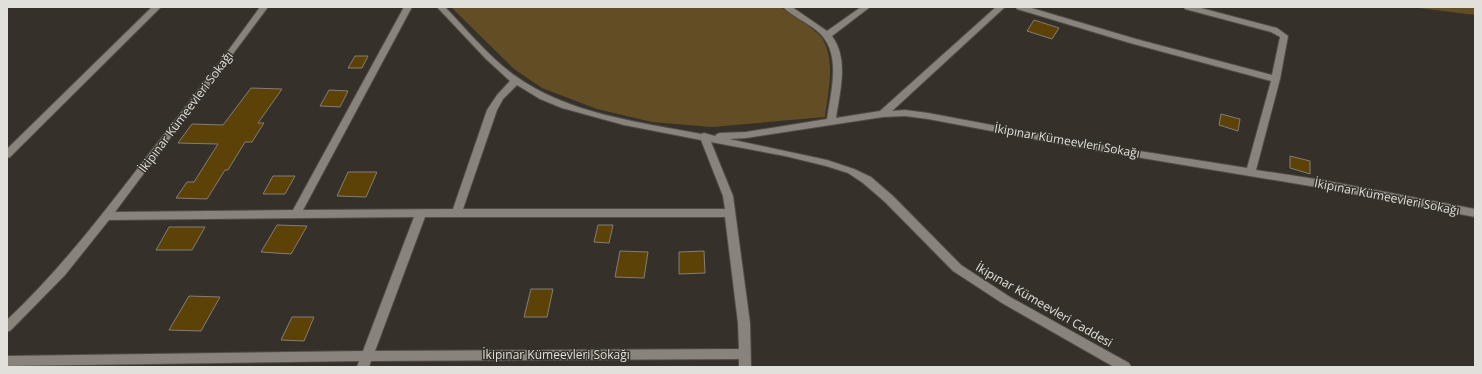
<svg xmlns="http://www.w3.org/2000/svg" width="1482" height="374" viewBox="0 0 1482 374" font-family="'Open Sans',sans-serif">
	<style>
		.green { fill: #634d24 }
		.building { fill: #5d4207; stroke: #827d75 }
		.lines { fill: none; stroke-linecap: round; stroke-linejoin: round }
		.minor-casing { stroke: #504d46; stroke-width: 2 }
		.minor { fill: #88837b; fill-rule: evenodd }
		.labels { text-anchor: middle; stroke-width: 3; stroke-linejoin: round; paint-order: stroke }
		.street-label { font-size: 12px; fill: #e2e0db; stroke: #35312a }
	</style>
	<rect width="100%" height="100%" fill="#35312a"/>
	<path class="green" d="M451,7H780C789,13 817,30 822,38C836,61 828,92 825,117L712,127L652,122L597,109L542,88L514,69Z
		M1411,7H1475V15Z"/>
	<path class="building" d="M1034,20L1059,28L1052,39L1027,31Z
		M355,56H368L362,68H348Z
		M251,88L282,89L258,123H264L252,142H245L228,170H225L207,199L176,198L187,182H194L218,144L178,143L192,124L223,125Z
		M329,90L348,91L340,107L320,106Z
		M1221,114L1240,119L1238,131L1219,125Z
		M1290,156L1310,161V174L1290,168Z
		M348,172H377L366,197L337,196Z
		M273,176H295L285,194H263Z
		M277,225L307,226L291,254L261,252Z
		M598,225H613L609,243L594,242Z
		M169,227H205L192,250H156Z
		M620,251L648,252L644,278L615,277Z
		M704,251L705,273L679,274V252Z
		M531,289H553L547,317H524Z
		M189,296L220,297L201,331L169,330Z
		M292,317H314L304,341L281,340Z"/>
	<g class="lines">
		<g class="minor-casing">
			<path id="minor" d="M152,7H161L10,157L7,158V149Z
				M260,7H268L115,212L293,210L404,7H412L303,210L453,209L487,110L497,95L510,81L486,59L437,7H445C467,30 489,57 514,75C568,114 638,122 701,134L704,133L715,136L717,134L720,133L746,132L827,119C831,90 843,51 816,30C806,22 792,16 783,7H792L827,31L861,7H870L832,36C849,59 840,91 836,118L880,111L996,7H1005L892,111L905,110L928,113L1076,141L1247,168L1271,81L1130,43L1017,9L1016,7H1028L1136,39L1272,75L1280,37L1271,32L1185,9L1184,7H1197L1277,28L1288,36L1280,79L1256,170L1322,180L1475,209V217L1322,188L1076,147L928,119L905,116L883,117L746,138L729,139L827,160L854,169L871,177L893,196L961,265L1010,297L1129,363L1131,367H1114L1002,303L953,271L885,202L863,183L848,173L826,166L785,156L711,142L733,196L750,323L751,367H739V359L371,361L369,367H357L359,361L7,366V356L363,351L414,217L109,220L65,275L11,330L7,332V320C59,271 102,215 145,159C184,109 223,59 260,7ZM517,85L540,99L562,108L624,125L701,140L723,196L725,209H463L497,110L503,99ZM425,217H725L738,323L739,349L375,351Z"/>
		</g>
		<use href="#minor" class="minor"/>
	</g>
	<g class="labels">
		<g class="street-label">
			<text transform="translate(186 112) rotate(-53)" y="4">İkipınar Kümeevleri Sokağı</text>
			<text transform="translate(1067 141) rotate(10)" y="4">İkipınar Kümeevleri Sokağı</text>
			<text transform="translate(1387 197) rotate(11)" y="4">İkipınar Kümeevleri Sokağı</text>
			<text transform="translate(1044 305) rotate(30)" y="4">İkipınar Kümeevleri Caddesi</text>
			<text x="556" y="359">İkipınar Kümeevleri Sokağı</text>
		</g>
	</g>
	<rect width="1482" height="374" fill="none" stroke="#e2e0db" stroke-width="16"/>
</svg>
